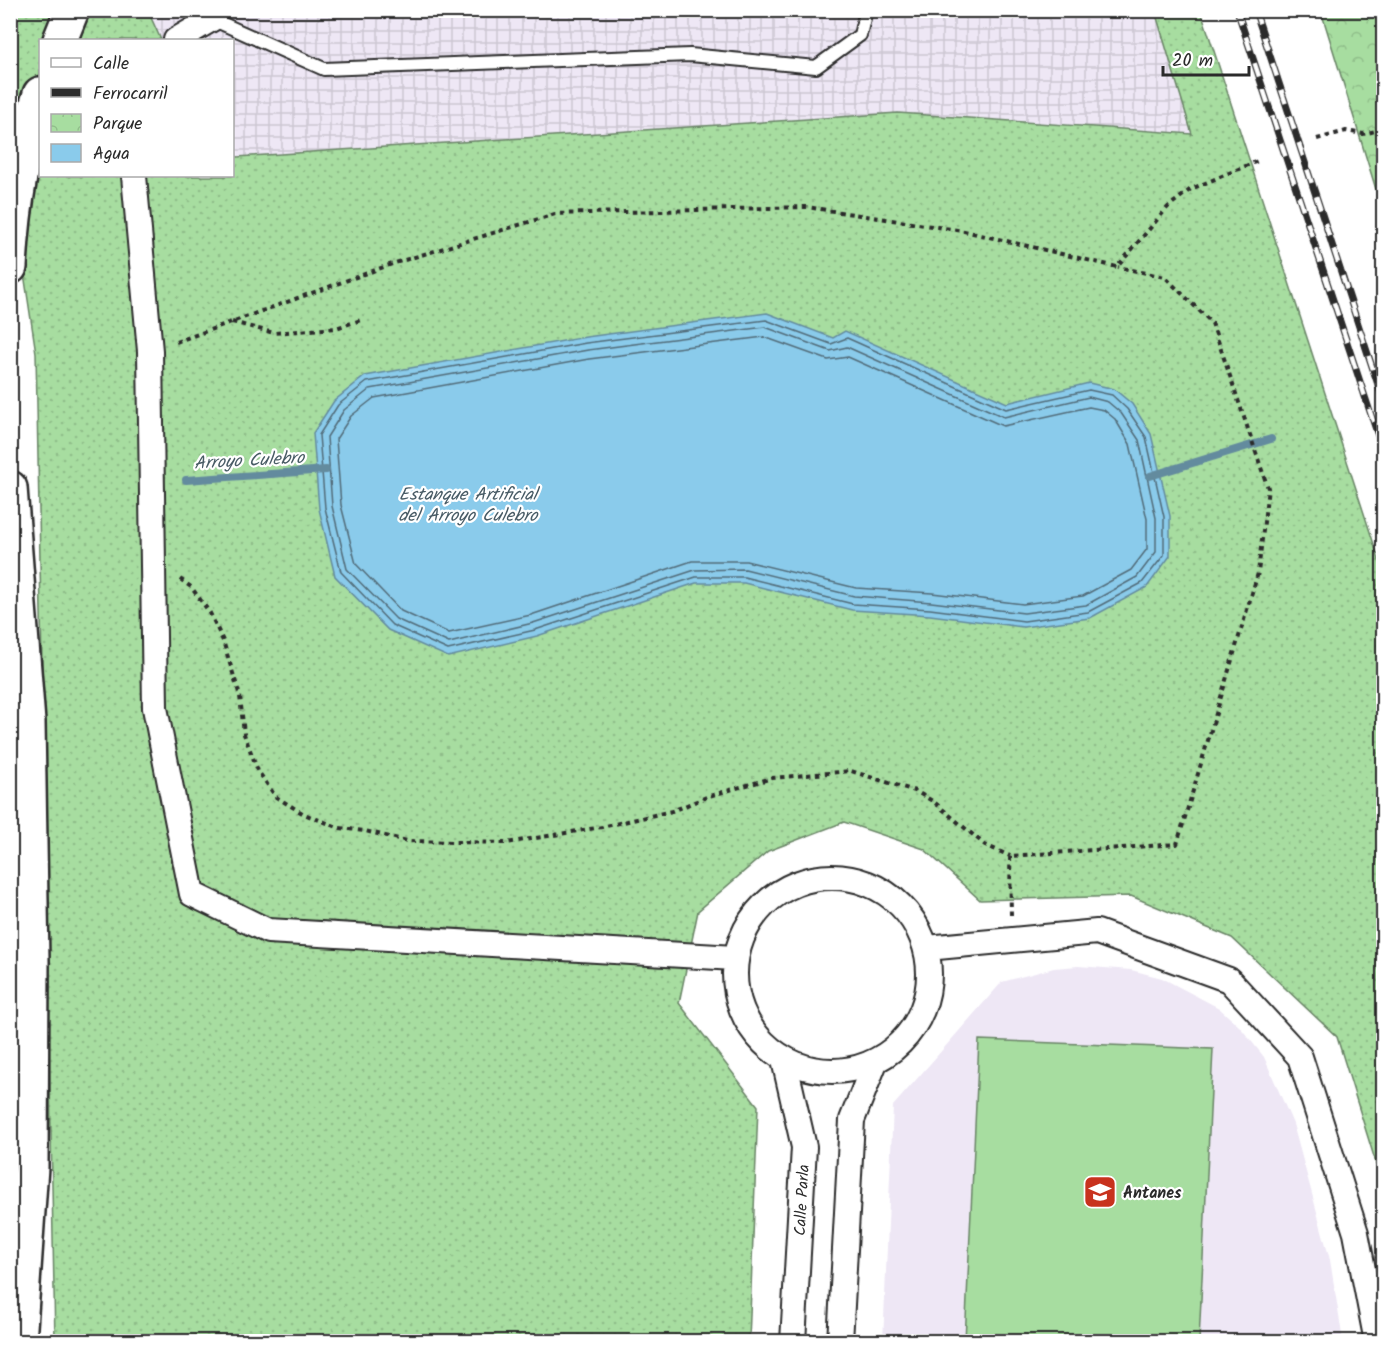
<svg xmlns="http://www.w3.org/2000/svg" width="1394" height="1352" viewBox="0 0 1394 1352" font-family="Kalam,sans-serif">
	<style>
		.built { fill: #eee7f5 }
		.industrial { fill: url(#industrial-grid) }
		.grass { fill: url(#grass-dots); stroke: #698466; stroke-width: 1.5 }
		.park { fill: url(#park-crowns); stroke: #698466; stroke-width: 1.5 }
		.pitch { fill: #a7dda0; stroke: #698466; stroke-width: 1.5 }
		.water { fill: #8acbeb; stroke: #648b9e; stroke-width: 1.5 }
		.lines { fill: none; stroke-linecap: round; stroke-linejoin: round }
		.shore { stroke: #516b78; stroke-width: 1.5 }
		.stream { stroke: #648b9e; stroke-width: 8 }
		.lane-casing { stroke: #2b2b2b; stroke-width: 16 }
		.street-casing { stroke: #2b2b2b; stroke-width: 28 }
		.highway-casing { stroke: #2b2b2b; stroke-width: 38 }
		.path { stroke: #2b2b2b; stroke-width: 4; stroke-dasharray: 4.5 4.5; stroke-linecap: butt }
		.lane { stroke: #fff; stroke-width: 12 }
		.street { stroke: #fff; stroke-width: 24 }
		.highway { stroke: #fff; stroke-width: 33 }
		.rail-casing { stroke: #2b2b2b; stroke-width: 7 }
		.rail { stroke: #fff; stroke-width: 4.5; stroke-dasharray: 14; stroke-linecap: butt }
		.labels { text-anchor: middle; stroke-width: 4.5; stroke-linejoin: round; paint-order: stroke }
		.poi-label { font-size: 16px; font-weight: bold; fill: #2b2b2b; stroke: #fff; text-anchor: start }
		.street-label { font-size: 16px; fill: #2b2b2b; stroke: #fff }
		.water-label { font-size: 18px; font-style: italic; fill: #485b65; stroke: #fff }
	</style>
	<defs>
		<pattern id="industrial-grid" width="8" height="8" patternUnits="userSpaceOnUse" patternTransform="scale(1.5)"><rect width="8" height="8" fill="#eee7f5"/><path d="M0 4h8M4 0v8" fill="none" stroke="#ccc6d2"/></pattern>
		<pattern id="grass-dots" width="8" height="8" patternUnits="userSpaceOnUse" patternTransform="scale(1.5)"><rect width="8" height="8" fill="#a7dda0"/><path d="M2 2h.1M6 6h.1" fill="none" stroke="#90be8a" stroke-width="1.8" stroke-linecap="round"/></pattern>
		<pattern id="park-crowns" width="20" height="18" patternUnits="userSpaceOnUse" patternTransform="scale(1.5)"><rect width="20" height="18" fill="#a7dda0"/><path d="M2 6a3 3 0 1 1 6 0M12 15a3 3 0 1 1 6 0" fill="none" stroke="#90be8a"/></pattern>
	</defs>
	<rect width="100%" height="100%" fill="#fff"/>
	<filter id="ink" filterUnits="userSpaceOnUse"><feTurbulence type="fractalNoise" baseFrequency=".0167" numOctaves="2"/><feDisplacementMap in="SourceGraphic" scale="12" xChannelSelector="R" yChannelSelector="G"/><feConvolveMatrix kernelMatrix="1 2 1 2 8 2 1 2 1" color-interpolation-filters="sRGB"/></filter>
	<g filter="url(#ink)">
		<path class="built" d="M1078,966L1131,970L1162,978L1219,1008L1240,1027L1264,1057L1293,1124L1330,1260L1343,1341L883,1342L893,1106L1002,982L1054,968Z"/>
		<path class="industrial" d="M148,11H1155L1192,134L898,113L237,157L232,153V40H161Z"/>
		<path class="grass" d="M10,11H148L161,40H40V176H232L233,153L237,157L898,113L1192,134L1155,11H1201L1383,572V1186L1337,1037L1232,938L1131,896L980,900L924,849L844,822L768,851L698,911L679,1003L758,1106L749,1341H55L36,353L11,187Z"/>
		<path class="park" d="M1321,11H1383V212Z"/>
		<path class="pitch" d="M979,1040L1213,1049L1199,1341H965Z"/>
		<path class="water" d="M767,313L833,338L845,331L1007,403L1089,383L1114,389L1132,404L1151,434L1170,516V556L1147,587L1090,618L1023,627L930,615L852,610L744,583H696L537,636L448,657L388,630L335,576L319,509L313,433L334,401L365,376L586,337Z"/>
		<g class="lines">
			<path class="shore" d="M766,320L831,344L847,338L1006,409L1089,390L1112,395L1127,409L1146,437L1164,517V555L1142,583L1088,612L1024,621L930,609L853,604L744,577H696L535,630L448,650L392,625L341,572L325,508L319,435L338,405L367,382L586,343Z
				M765,327L830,351L847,347L1004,417L1089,397L1108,402L1121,413L1139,440L1156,518V552L1137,577L1086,605L1024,613L931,602L854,596L745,569L695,570L533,623L449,643L396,619L347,569L332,506L327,437L344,410L370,389L588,350Z
				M764,337L828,360L848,357L1003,426L1089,407L1104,410L1115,419L1130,444L1147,519V549L1131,570L1083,596L1023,604L932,593L856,588L746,561H692L531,615L449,633L401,611L356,564L341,505L336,439L351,416L374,398L589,359Z"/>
			<path class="stream" d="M1150,476L1271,439
				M186,480L326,470"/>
			<g class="lane-casing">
				<path id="lane" d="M220,10L212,19L324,69L690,55L816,67L860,35L866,10"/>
			</g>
			<g class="street-casing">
				<path id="street" d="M176,40L212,19
					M134,176L150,351L155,708L192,894L268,931L735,958
					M735 974a97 97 0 1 1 194 0a97 97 0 1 1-194 0Z
					M927,948L1097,932L1229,980L1300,1057L1356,1233L1377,1342
					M784,1060L804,1147L793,1342
					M840,1342L852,1120L875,1062"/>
			</g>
			<g class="highway-casing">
				<path id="highway" d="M60,40L72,10
					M10,267C13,208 22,151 40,94
					M10,488L28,722L32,962L31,1167L19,1342"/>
			</g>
			<path class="path" d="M1376,10L1384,26
				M1317,139L1346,131L1363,134L1384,129
				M232,322L274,333L336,328L361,320
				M176,342L395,263L555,214L807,207L964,231L1117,267L1168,207L1191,189L1260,160
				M180,579L191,587L210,613L223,641L240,696L244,734L258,771L276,797L304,814L340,828L365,831L407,841L506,843L602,827L672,811L709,796L772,778L851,771L915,791L934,802L985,845L1010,856
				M1011,915L1010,856L1177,844L1258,573L1268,488L1212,323L1165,277L1118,267"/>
			<use href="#lane" class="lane"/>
			<use href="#street" class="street"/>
			<use href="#highway" class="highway"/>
			<g class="rail-casing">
				<path id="rail" d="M1237,10L1384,454
					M1255,10L1384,403"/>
			</g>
			<use href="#rail" class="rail"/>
		</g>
	</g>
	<defs>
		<g id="school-square" transform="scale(1.725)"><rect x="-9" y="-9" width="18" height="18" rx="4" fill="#c8321e" stroke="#fff"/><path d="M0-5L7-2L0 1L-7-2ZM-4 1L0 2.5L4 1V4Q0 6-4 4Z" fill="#fff"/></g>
	</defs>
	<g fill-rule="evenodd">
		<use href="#school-square" x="1100" y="1192"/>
	</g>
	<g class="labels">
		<g class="poi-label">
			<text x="1123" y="1198">Antanes</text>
		</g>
		<g class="street-label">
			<text transform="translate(801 1200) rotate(-87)" y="6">Calle Parla</text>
		</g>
		<g class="water-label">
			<text transform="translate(249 460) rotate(-3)" y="6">Arroyo Culebro</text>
			<text x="468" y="500">Estanque Artificial<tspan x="468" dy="21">del Arroyo Culebro</tspan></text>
		</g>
	</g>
	<rect width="1394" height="1352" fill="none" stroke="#fff" stroke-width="36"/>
	<rect x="18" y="18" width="1358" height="1316" fill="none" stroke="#2b2b2b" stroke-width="2" filter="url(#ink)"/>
	<rect x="39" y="39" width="195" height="138" fill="#ffffff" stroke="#aaaaaa" stroke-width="1.5"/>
	<rect x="51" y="58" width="30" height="9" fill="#ffffff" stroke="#aaaaaa" stroke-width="1.5"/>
	<text x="93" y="69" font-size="18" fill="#2b2b2b">Calle</text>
	<rect x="51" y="88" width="30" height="9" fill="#2b2b2b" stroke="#aaaaaa" stroke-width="1.5"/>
	<text x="93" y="99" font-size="18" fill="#2b2b2b">Ferrocarril</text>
	<rect x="51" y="114" width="30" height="18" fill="url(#park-crowns)" stroke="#aaaaaa" stroke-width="1.5"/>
	<text x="93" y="129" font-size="18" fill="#2b2b2b">Parque</text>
	<rect x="51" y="144" width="30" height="18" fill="#8acbeb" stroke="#aaaaaa" stroke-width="1.5"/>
	<text x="93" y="159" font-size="18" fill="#2b2b2b">Agua</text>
	<path d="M1163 66v9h86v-9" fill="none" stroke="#2b2b2b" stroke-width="3"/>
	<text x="1172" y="66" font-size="18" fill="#2b2b2b" stroke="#ffffff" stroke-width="4.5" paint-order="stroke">20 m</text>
</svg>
